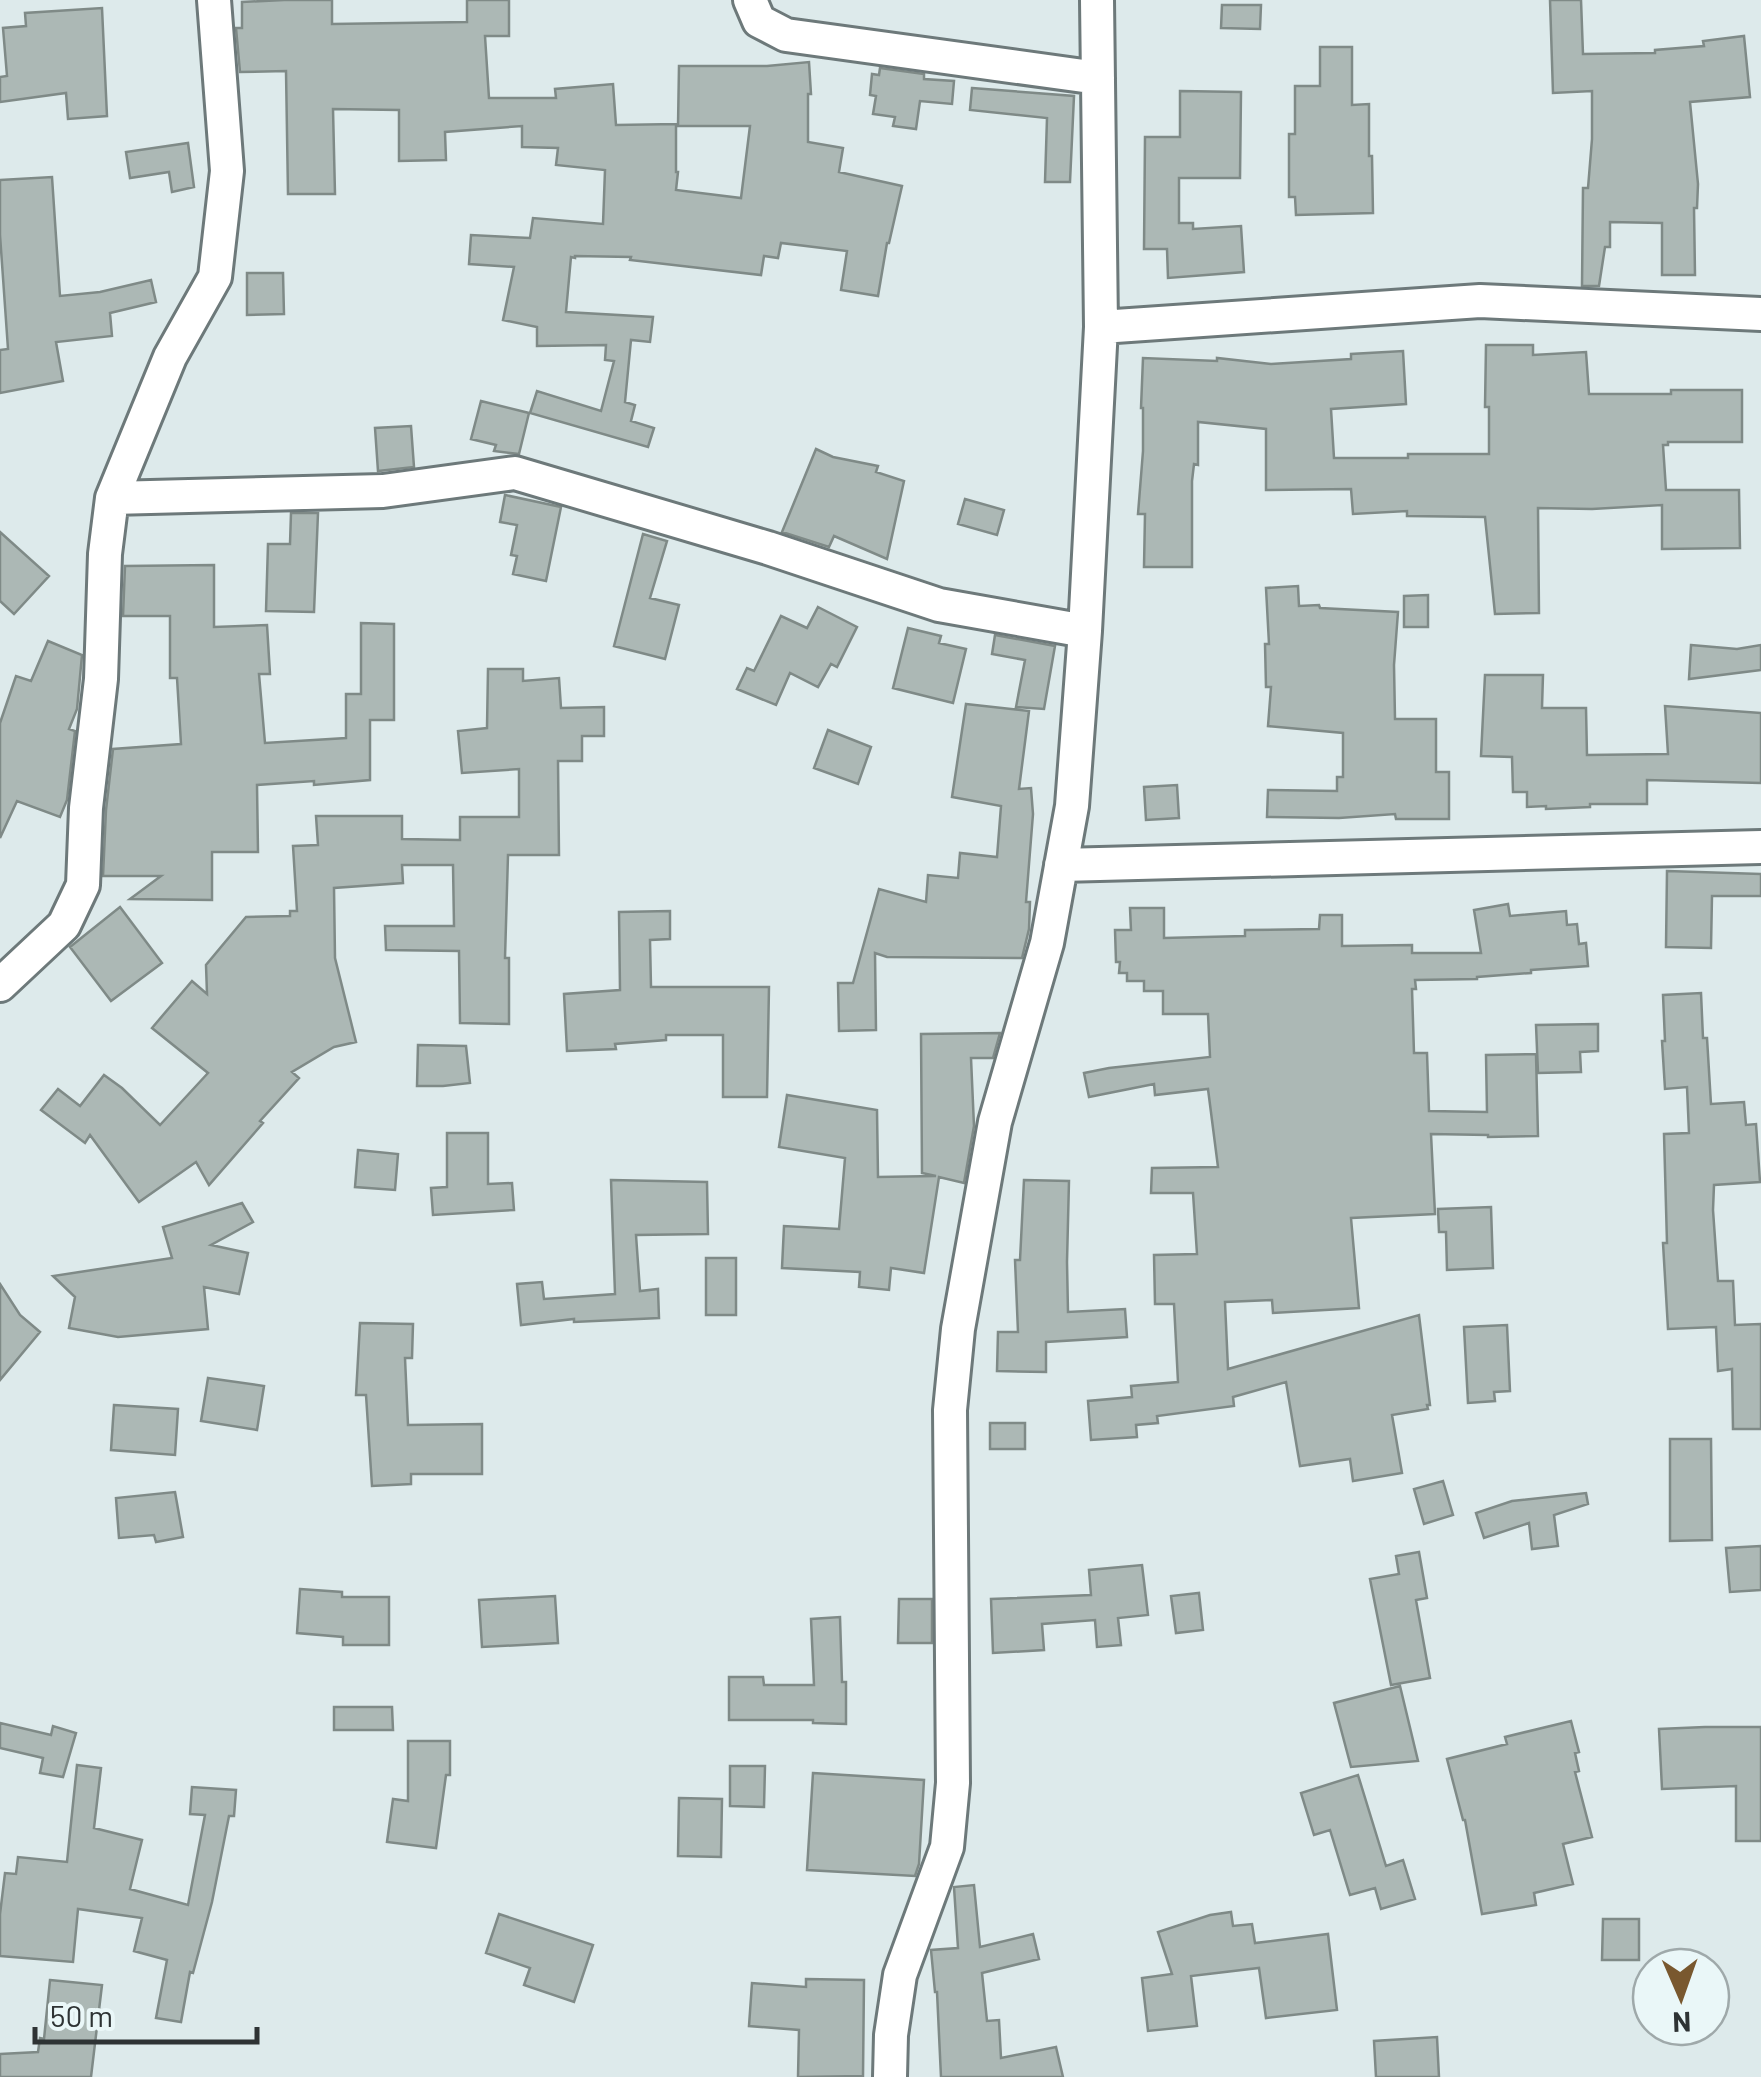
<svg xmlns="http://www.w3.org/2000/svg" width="1761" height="2077" viewBox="0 0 1761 2077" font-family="Barlow,sans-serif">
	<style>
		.building { fill: #acb8b5; stroke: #7f8a87; stroke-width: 2.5 }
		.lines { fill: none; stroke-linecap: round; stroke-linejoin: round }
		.minor-casing { stroke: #6d797a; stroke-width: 38 }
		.minor { stroke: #fff; stroke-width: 32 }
	</style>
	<rect width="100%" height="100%" fill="#ddeaeb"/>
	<path class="building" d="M284,0H332V24L467,22V0H509V36H485L489,98H556L555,89L613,84L616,125L676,124V172H678L676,190L741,198L750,126H678L679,66H767L809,62L811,94H808V142L843,148L839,172L902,186L889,243H887L878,296L841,290L847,251L781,243L778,258L764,256L761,275L630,260L631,257L575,256V258L571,257L566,312L653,317L650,342L631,340L625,402L635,405L631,421L654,428L648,447L530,413L537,391L601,411L614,361L605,360L606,345L537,346V327L503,320L514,267L469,264L471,235L530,238L533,218L603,224L605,170L556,165L558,148L522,147V126L445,132L446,160L399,161V110L333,109L335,194H288L286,71L240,72L236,28H242V2Z
		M1550,0H1581L1583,54L1655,53V50L1704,46L1703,41L1744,36L1750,97L1690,102L1698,184L1697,208H1694L1695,275H1662V223L1610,222V247H1605L1599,286H1582L1583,188H1588L1592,139V91L1553,93Z
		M1222,5H1261L1260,29L1221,28Z
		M102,8L107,116L68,119L66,93L0,102V77L7,76L3,28L26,26L25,13Z
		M1320,47H1352V105L1369,104V156H1372L1373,213L1296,215L1295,197H1289V134H1295V86H1320Z
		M880,68L924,74V79L954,81L952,104L920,101L916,129L893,126L895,117L873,114L876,96L870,95L872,74L879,75Z
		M972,88L1074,96L1070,182H1045L1047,118L970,110Z
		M1180,91L1241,92L1240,178H1179V223H1193V229L1241,226L1244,272L1168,278L1167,249H1144L1145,137H1180Z
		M188,143L194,187L172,192L169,172L130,178L126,152Z
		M52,177L60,296L100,292L151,280L156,302L110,313L112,336L56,342L63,381L0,393V350L8,349L0,235V180Z
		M247,273H283L284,314L247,315Z
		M1486,345H1533V355L1586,352L1589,394H1671V390H1742V442H1668V445H1663L1666,490H1739L1740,548L1662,549V505L1592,509L1538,508L1539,613L1495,614L1485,517L1407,516V511L1353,514L1351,489L1266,490V429L1198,422V465L1194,464L1192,481V567H1144L1145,514H1138L1143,451V408H1141L1143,358L1217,361V358L1271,364L1351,359V354L1403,351L1406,404L1331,409L1334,458H1408V454H1489V407H1485Z
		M481,401L529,413L519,454L494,451L496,445L471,439Z
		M411,426L414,467L378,471L375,428Z
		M816,449L833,457L878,466L876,472L904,481L887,559L834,536L829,547L782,532Z
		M505,495L561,507L546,581L513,574L517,556L511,555L517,525L500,522Z
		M965,499L1004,510L997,535L958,524Z
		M291,513H318L314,612L266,611L268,544H290Z
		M0,532L49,576L14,614L0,601Z
		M643,534L667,541L650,598L679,605L665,659L614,646Z
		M214,565V627L267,625L270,674H259L265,743L346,738V694H361V623L394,624V720H370V780L314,785V781L257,785L258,852H212V900L130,899L161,876H103L106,810L113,749L181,744L177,678H170V616H123L125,566Z
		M1298,586L1299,606L1319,605L1320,608L1398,612L1394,665L1395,719H1436V772H1449V819H1396L1395,814L1339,818L1267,817L1268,790L1337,791V777H1343V733L1268,726L1271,687H1266L1265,644H1269L1266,588Z
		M1428,595V627H1404V596Z
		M818,607L857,627L837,667L831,664L818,687L790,673L776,705L737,689L747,668L754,671L781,616L807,628Z
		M908,628L941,636L939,643L966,649L953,703L893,688Z
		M995,635L1055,646L1044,709L1016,707L1025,660L992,654Z
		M48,641L82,655L77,709L69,729L75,731L67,800L60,817L17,801L0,838V723L16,676L31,681Z
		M1691,645L1737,649L1761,645V670L1689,679Z
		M488,669H523V681L559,678L561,708L604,707V736H582V761H558L559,855H508L505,958H509V1024L460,1023L459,951L386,950L385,926H454L453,865H402L403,883L334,888L335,958L356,1042L334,1047L292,1072L299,1078L260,1121L263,1123L209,1185L196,1162L139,1202L90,1135L85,1143L41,1110L58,1089L80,1106L104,1075L122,1088L160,1125L208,1073L152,1028L192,981L207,994L206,965L246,917L290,916V911H297L293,846L318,845L316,816H402V839L460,840V817H519V769L462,773L458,731L487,728Z
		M1485,675H1543L1542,708H1586L1587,755L1668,754L1665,706L1761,713V783L1647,780V804H1590V807L1546,809V806L1527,807V792H1513L1512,757L1481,756Z
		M966,704L1029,711L1019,789L1031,788L1033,814L1026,902H1030L1029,929L1022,958L887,957L875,953L876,1030L839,1031L838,983H853L879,889L926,902L928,875L958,878L960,853L997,857L1001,806L952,797Z
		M828,730L871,747L858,784L814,768Z
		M1177,785L1179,818L1146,820L1144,787Z
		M1667,871L1761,874V896H1712L1711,948L1666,947Z
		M1508,904L1510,916L1566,911L1567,925L1577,924L1579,944L1586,943L1588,966L1531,970V973L1477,977V979L1415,980L1416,989H1412L1414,1053H1427L1429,1111L1487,1112L1486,1055L1536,1054L1538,1136L1488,1137V1135L1431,1134L1435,1214L1351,1218L1359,1308L1273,1313L1272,1300L1225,1302L1228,1369L1419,1315L1430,1405H1427L1428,1409L1392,1415L1402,1473L1353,1481L1350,1459L1300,1466L1286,1382L1233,1397L1234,1406L1157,1416L1158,1423L1136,1425L1137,1437L1091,1440L1088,1401L1132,1397L1131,1386L1178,1382L1174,1304H1155L1154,1255L1197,1254L1193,1193H1151L1152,1168L1218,1167L1208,1089L1155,1095L1154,1084L1089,1097L1084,1073L1109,1068L1210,1057L1208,1014H1163V991H1144V981H1127V973H1119L1120,962H1116L1115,930H1131L1130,908H1164V938L1245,936V930L1319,929L1320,915H1342V946L1412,945V953H1481L1474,910Z
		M120,907L162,963L111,1001L70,947Z
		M670,911V939L650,940L651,987H769L767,1097H723V1035H666V1040L615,1044L616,1049L567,1051L564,994L620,990L619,912Z
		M1701,993L1703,1038H1707L1711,1104L1744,1102L1746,1125L1756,1124L1760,1182L1714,1185L1713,1210L1718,1281H1733L1735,1325L1761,1324V1429H1733L1732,1369L1718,1371L1716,1327L1668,1329L1663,1243H1667L1664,1134L1689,1133L1687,1087L1665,1089L1662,1041H1665L1663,995Z
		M1598,1024V1051L1580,1052L1581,1072L1538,1073L1536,1025Z
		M1000,1033L993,1058H971L974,1126L964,1183L939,1177L924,1273L891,1268L889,1290L859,1287L860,1272L782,1268L784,1226L839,1229L845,1158L779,1147L787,1095L877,1110L878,1177L936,1176L922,1173L921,1034Z
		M418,1045L466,1046L470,1083L443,1086H417Z
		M447,1133H488V1184L512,1183L514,1210L433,1215L431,1188L447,1187Z
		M358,1150L398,1154L395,1190L355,1187Z
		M611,1180L707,1182L708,1234L636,1235L640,1291L658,1289L659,1318L574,1322V1319L521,1325L517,1284L542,1282L544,1299L615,1294Z
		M1024,1180L1069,1181L1067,1262L1068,1312L1125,1309L1127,1337L1046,1342V1372L997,1371L998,1332H1018L1015,1260H1020Z
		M242,1203L253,1222L211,1245L248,1253L239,1294L204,1287L208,1329L118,1337L69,1328L75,1297L53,1276L172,1258L163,1227Z
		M1491,1207L1493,1268L1447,1270L1446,1232H1439L1438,1209Z
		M706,1258H736V1315H706Z
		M0,1284L20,1315L40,1332L0,1380Z
		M360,1323L413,1324L412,1358H405L408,1425L482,1424V1474H411V1484L372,1486L366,1395H356Z
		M1507,1325L1510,1391L1494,1392L1495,1401L1468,1403L1464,1327Z
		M208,1378L264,1386L257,1430L201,1421Z
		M114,1405L178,1409L175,1455L111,1450Z
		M990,1423H1025V1449H990Z
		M1670,1439H1711L1712,1540L1670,1541Z
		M1443,1481L1453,1515L1424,1524L1414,1489Z
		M175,1492L183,1537L156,1542L154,1535L119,1538L116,1498Z
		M1586,1493L1588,1504L1554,1515L1558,1546L1532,1549L1529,1523L1484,1538L1476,1513L1512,1501Z
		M1761,1546V1590L1730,1592L1726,1548Z
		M1419,1552L1427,1598L1416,1600L1430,1678L1391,1685L1370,1579L1399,1574L1396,1556Z
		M1142,1565L1148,1615L1118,1618L1121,1645L1097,1647L1095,1620L1042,1624L1044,1650L993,1653L991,1599L1091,1595L1089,1570Z
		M300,1589L342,1592V1597H389V1645H343V1637L297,1633Z
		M1199,1593L1203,1630L1176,1633L1171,1596Z
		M555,1596L558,1643L482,1647L479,1600Z
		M899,1599H932V1643H898Z
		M840,1617L842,1682H846V1724L813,1723V1720H729V1677H763L764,1685H814L811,1619Z
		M1400,1686L1418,1761L1351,1767L1334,1703Z
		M334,1707H392L393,1730H334Z
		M1571,1721L1579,1752L1575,1753L1579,1771L1575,1772L1592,1837L1563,1844L1573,1884L1534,1893L1536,1905L1482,1914L1465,1820H1463L1447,1759L1507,1744L1505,1737Z
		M0,1723L51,1735L53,1726L76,1733L63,1777L40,1773L43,1758L0,1748Z
		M1705,1727H1761V1841H1736V1786L1662,1789L1659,1729Z
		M408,1741H450V1775H446L436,1848L387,1842L393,1799L408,1801Z
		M77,1765L101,1768L94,1828L142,1840L130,1889L188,1905L205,1815L190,1814L192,1787L236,1790L234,1816H229L212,1902L193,1973L190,1972L181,2022L156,2018L167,1960L134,1951L142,1918L78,1909L73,1962L0,1956V1914L5,1873L16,1874L18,1857L67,1862Z
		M730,1766H765L764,1807L730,1806Z
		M813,1773L924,1780L919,1864L915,1876L807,1870Z
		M1358,1775L1386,1866L1403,1860L1415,1899L1381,1909L1375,1888L1350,1895L1330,1830L1314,1835L1301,1793Z
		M679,1798L722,1799L721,1857L678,1856Z
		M974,1885L980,1947L1033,1934L1039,1959L982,1973L987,2021L999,2020L1001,2058L1056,2047L1063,2077H941L937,1992H935L931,1950L958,1948L954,1887Z
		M1231,1912L1233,1926L1252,1924L1255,1943L1328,1934L1337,2010L1266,2018L1259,1968L1191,1976L1197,2026L1148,2031L1142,1978L1172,1974L1158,1932L1210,1915Z
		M499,1914L593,1945L574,2002L524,1985L530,1968L486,1953Z
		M1603,1919H1639V1960H1602Z
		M806,1979L864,1980L863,2076L798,2077L799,2030L749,2026L752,1983L806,1987Z
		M50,1980L102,1985L91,2077H0V2054L38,2052L40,2038L44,2039Z
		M1437,2037L1439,2077H1376L1374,2041Z"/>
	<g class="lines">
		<g class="minor-casing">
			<path id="minor" d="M750,0L759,21L786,35L1098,78
				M1101,327L1480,301L1761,314
				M112,498L383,491L515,473L768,548L939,605L1085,631
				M1061,865L1761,847
				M0,985L64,925L83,885L86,808L101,679L105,554L112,498L170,357L215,277L227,171L214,0
				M890,2077L891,2035L900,1975L947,1847L953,1783L950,1410L958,1329L995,1122L1047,943L1072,806L1085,631L1101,327L1097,0"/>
		</g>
		<use href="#minor" class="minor"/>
	</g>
	<g transform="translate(1681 1997) rotate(178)"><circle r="48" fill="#eaf7f8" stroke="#9fa9aa" stroke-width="2.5"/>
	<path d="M0-8L18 38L0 25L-18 38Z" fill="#79582f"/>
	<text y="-15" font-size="28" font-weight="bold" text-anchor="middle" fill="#2e3334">N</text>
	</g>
	<path d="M35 2027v15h222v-15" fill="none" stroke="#2e3334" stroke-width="5"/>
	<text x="50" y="2027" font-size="30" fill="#2e3334" stroke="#eaf7f8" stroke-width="8" paint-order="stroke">50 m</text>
</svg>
